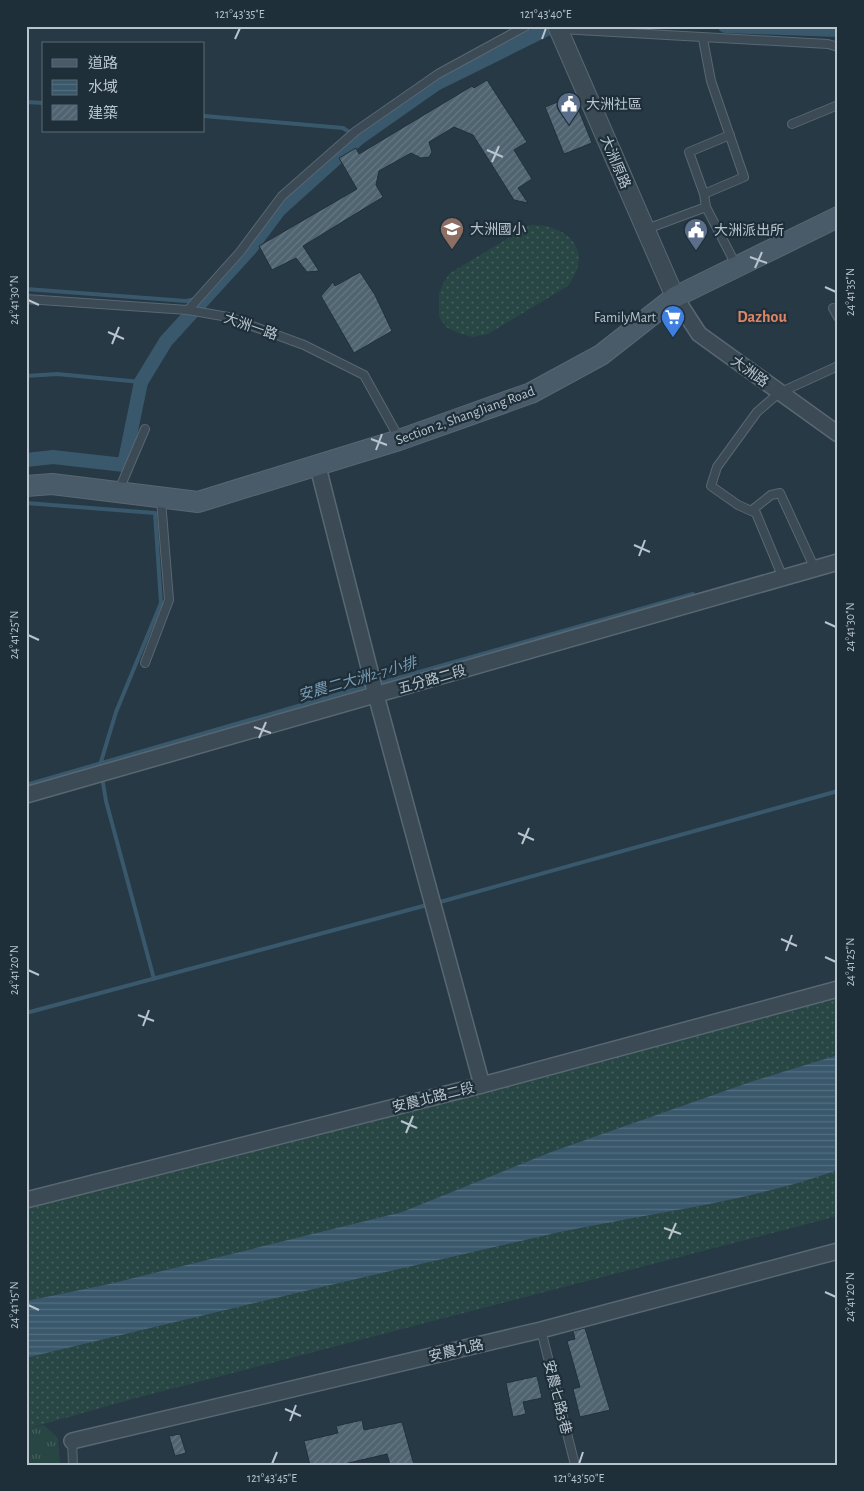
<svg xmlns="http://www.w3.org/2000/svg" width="864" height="1491" viewBox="0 0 864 1491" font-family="'Alegreya Sans','Noto Sans TC',sans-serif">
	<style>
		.grass { fill: url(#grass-dots) }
		.park { fill: url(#park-tufts) }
		.water { fill: url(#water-rules) }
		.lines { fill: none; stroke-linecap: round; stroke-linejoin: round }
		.stream { stroke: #39586c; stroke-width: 4 }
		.canal { stroke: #39586c; stroke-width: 14 }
		.building { fill: url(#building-hatch); stroke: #21313c }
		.service-casing { stroke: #596772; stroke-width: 10 }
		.minor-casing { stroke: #596772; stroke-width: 18 }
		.tertiary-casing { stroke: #596772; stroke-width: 20 }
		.secondary-casing { stroke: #596772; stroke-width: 22 }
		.service { stroke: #3b4a54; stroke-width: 8 }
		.minor { stroke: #3b4a54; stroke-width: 15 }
		.tertiary { stroke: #3b4a54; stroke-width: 18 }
		.secondary { stroke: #495a68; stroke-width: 20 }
		.ticks { fill: none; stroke: #b8c4ce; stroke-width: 2 }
		.labels { text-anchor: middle; stroke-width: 4.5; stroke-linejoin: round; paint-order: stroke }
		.poi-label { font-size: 14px; fill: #b8c4ce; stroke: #1f2f3a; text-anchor: start }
		.street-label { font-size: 14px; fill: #b8c4ce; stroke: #1f2f3a }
		.water-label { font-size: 15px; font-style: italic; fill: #779bb2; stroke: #1f2f3a }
		.quarter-label { font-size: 16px; font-weight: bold; fill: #dc8466; stroke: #1f2f3a }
		.neatline { fill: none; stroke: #b8c4ce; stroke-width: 2 }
		.ticks-label { font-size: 12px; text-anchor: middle; fill: #b8c4ce }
	</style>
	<defs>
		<pattern id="grass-dots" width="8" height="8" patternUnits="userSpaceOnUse" patternTransform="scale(1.25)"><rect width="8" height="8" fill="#284644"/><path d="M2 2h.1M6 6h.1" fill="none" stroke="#455f5e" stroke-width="1.8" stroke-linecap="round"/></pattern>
		<pattern id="park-tufts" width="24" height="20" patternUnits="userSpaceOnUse" patternTransform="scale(1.25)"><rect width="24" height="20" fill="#284644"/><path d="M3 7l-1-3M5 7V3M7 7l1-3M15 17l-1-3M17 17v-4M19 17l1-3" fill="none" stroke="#455f5e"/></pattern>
		<pattern id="water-rules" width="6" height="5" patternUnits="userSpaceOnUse" patternTransform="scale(1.25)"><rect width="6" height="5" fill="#39586c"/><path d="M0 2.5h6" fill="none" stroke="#546e80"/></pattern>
		<pattern id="building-hatch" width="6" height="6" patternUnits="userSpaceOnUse" patternTransform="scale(1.25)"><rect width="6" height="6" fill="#4f6370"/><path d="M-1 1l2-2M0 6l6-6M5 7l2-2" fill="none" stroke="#667883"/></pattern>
	</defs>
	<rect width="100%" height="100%" fill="#263945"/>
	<path class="grass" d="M530,225C569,224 594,251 568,286L488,334L472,337L458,333L446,327L439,317V294L443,283L450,273Z
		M838,998V1055L753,1081L551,1152L402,1212L109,1284L26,1301V1206L484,1091Z
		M838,1170V1216L136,1398L26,1429V1358C203,1315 379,1273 556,1233C649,1213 749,1202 838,1170Z"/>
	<path class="park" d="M44,1425L58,1438L60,1465H26V1429Z"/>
	<path class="water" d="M838,1055V1170C749,1202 649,1213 556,1233C379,1273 203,1315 26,1358V1301L109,1284L402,1212L551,1152L753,1081Z"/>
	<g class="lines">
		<path class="stream" d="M26,102L44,103
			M204,116L343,128L359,138
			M26,289L186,301L196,299
			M203,297L211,295
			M26,376L57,374L141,382
			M26,503L155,513L161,603L116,712L100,765
			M377,684L693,594
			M102,777L106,801L154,979
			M26,785L370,685
			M440,902L838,791
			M26,1013L427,905"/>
		<path class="canal" d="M725,26L838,30
			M26,460L53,457L124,465L141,382L166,341L250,249L279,210L359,138L436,84L553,26"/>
	</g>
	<path class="building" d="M487,80L527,142L514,150L532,179L518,188L528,203L514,200L473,135L454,127L429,142L432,152L429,157L421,158L411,153L379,171L376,185L383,197L303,246L319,271L307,272L296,258L272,270L259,246L357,189L339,158L356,148L359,154L472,86L474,88Z
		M573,96L592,143L564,154L545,107Z
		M360,272L375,295L392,331L354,353L321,296L333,282L335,286Z
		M585,1328L610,1410L580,1417L573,1389L580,1387L567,1341L575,1339L573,1331Z
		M537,1376L542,1398L523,1402L526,1414L513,1417L506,1383Z
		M362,1420L364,1430L402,1422L414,1465H390L387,1454L340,1465H310L304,1441L338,1433L336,1426Z
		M180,1434L186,1453L175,1456L169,1436Z"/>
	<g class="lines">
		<g class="service-casing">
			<path id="service" d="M560,29L828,44L838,47
				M703,39L711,81L744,177L704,194
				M792,124L838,105
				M730,135L689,152L704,194L706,207L736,265
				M644,230L706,207
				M26,299L188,310L228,317L304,345L364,375L399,438
				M833,308L838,317
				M188,310L240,252L282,196L356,131L438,74L526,26
				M119,490L145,429
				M751,511L771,495L780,493L815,569
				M783,578L756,513L738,505L711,486L717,467L757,412L779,393L838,366
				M145,663L169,600L161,500
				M541,1330L575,1465
				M72,1441L73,1465"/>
		</g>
		<g class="minor-casing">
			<path id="minor" d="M675,297L699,334L838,434
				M318,467L376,695L482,1085
				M26,795L838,562
				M26,1200L482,1085L838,989
				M72,1441L541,1330L838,1251"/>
		</g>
		<g class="tertiary-casing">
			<path id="tertiary" d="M557,26L675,297"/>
		</g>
		<g class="secondary-casing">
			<path id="secondary" d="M26,486L52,484L198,502L399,440L531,393L601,355L675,297L838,217"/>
		</g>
		<use href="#service" class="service"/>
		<use href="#minor" class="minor"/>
		<use href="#tertiary" class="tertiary"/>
		<use href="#secondary" class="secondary"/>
	</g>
	<path class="ticks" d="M235,39L240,28M542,39L546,28M487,150L503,157M492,162L499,146M750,257L767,263M755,268L762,252M825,287L836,292M28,300L39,305M108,332L124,339M112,344L119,327M371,439L387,445M376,450L382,434M634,545L650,552M639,556L645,540M825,622L836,627M28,635L39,640M254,727L271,733M259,738L266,722M518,833L534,840M522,844L529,828M781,939L797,946M786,951L792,935M825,957L836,962M28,970L39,975M138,1015L154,1021M143,1026L149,1010M401,1121L417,1128M406,1133L413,1116M664,1228L681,1234M669,1239L676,1223M825,1292L836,1297M28,1305L39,1310M285,1409L301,1416M290,1421L296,1405M272,1464L277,1452M579,1464L583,1452"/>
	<defs>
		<g id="civic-pin" transform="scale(1.25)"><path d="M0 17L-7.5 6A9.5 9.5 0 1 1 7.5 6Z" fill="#5c6f8a" stroke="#1f2f3a"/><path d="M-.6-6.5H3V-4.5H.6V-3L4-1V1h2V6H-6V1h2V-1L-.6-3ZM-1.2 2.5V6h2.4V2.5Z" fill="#fff"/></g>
		<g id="school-pin" transform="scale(1.25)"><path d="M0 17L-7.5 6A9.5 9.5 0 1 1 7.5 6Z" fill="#8d6e63" stroke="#1f2f3a"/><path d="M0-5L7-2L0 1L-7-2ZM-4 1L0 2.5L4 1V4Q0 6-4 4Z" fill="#fff"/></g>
		<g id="supermarket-pin" transform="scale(1.25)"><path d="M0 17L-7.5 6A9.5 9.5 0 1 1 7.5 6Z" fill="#3f7fe0" stroke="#1f2f3a"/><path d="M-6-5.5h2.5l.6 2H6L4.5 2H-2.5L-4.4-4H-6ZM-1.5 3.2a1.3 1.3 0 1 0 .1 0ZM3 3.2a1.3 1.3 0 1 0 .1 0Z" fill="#fff"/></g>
	</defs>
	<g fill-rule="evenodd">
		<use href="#civic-pin" x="569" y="104"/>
		<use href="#school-pin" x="452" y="229"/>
		<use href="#civic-pin" x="696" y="230"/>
		<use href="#supermarket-pin" x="673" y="317"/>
	</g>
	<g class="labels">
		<g class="poi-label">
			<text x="586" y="109">大洲社區</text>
			<text x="470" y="234">大洲國小</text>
			<text x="714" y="235">大洲派出所</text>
			<text x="656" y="322" text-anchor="end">FamilyMart</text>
		</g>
		<g class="street-label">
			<text transform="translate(616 162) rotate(67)" y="5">大洲原路</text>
			<text transform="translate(251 326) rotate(19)" y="5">大洲一路</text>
			<text transform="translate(750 371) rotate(36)" y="5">大洲路</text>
			<text transform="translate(465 415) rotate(-20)" y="5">Section 2, ShangJiang Road</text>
			<text transform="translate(432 679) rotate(-16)" y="5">五分路二段</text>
			<text transform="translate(433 1097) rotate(-14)" y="5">安農北路二段</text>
			<text transform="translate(456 1350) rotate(-13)" y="5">安農九路</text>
			<text transform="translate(558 1397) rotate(76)" y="5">安農七路3巷</text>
		</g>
		<g class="water-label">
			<text transform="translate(357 679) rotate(-16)" y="5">安農二大洲2-7小排</text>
		</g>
		<g class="quarter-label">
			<text x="762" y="322">Dazhou</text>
		</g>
	</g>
	<rect width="864" height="1491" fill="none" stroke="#1f2f3a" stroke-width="55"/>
	<rect x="42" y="42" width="162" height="90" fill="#1f2f3a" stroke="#5c6b75"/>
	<rect x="52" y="59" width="25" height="8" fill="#495a68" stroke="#5c6b75"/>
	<text x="88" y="68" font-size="15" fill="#b8c4ce">道路</text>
	<rect x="52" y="80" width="25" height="15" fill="url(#water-rules)" stroke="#5c6b75"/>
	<text x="88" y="92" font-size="15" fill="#b8c4ce">水域</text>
	<rect x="52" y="105" width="25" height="15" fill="url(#building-hatch)" stroke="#5c6b75"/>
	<text x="88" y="118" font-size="15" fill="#b8c4ce">建築</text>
	<rect x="28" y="28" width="808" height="1436" class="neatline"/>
	<g class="ticks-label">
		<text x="240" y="18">121°43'35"E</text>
		<text x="546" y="18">121°43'40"E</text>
		<text transform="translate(850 292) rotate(-90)" y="4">24°41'35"N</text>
		<text transform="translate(14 300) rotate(-90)" y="4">24°41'30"N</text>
		<text transform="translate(850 627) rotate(-90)" y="4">24°41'30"N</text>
		<text transform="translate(14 635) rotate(-90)" y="4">24°41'25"N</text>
		<text transform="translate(850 962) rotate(-90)" y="4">24°41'25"N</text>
		<text transform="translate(14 970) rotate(-90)" y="4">24°41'20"N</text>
		<text transform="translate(850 1297) rotate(-90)" y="4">24°41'20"N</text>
		<text transform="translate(14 1305) rotate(-90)" y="4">24°41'15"N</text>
		<text x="272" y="1482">121°43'45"E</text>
		<text x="579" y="1482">121°43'50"E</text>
	</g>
</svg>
